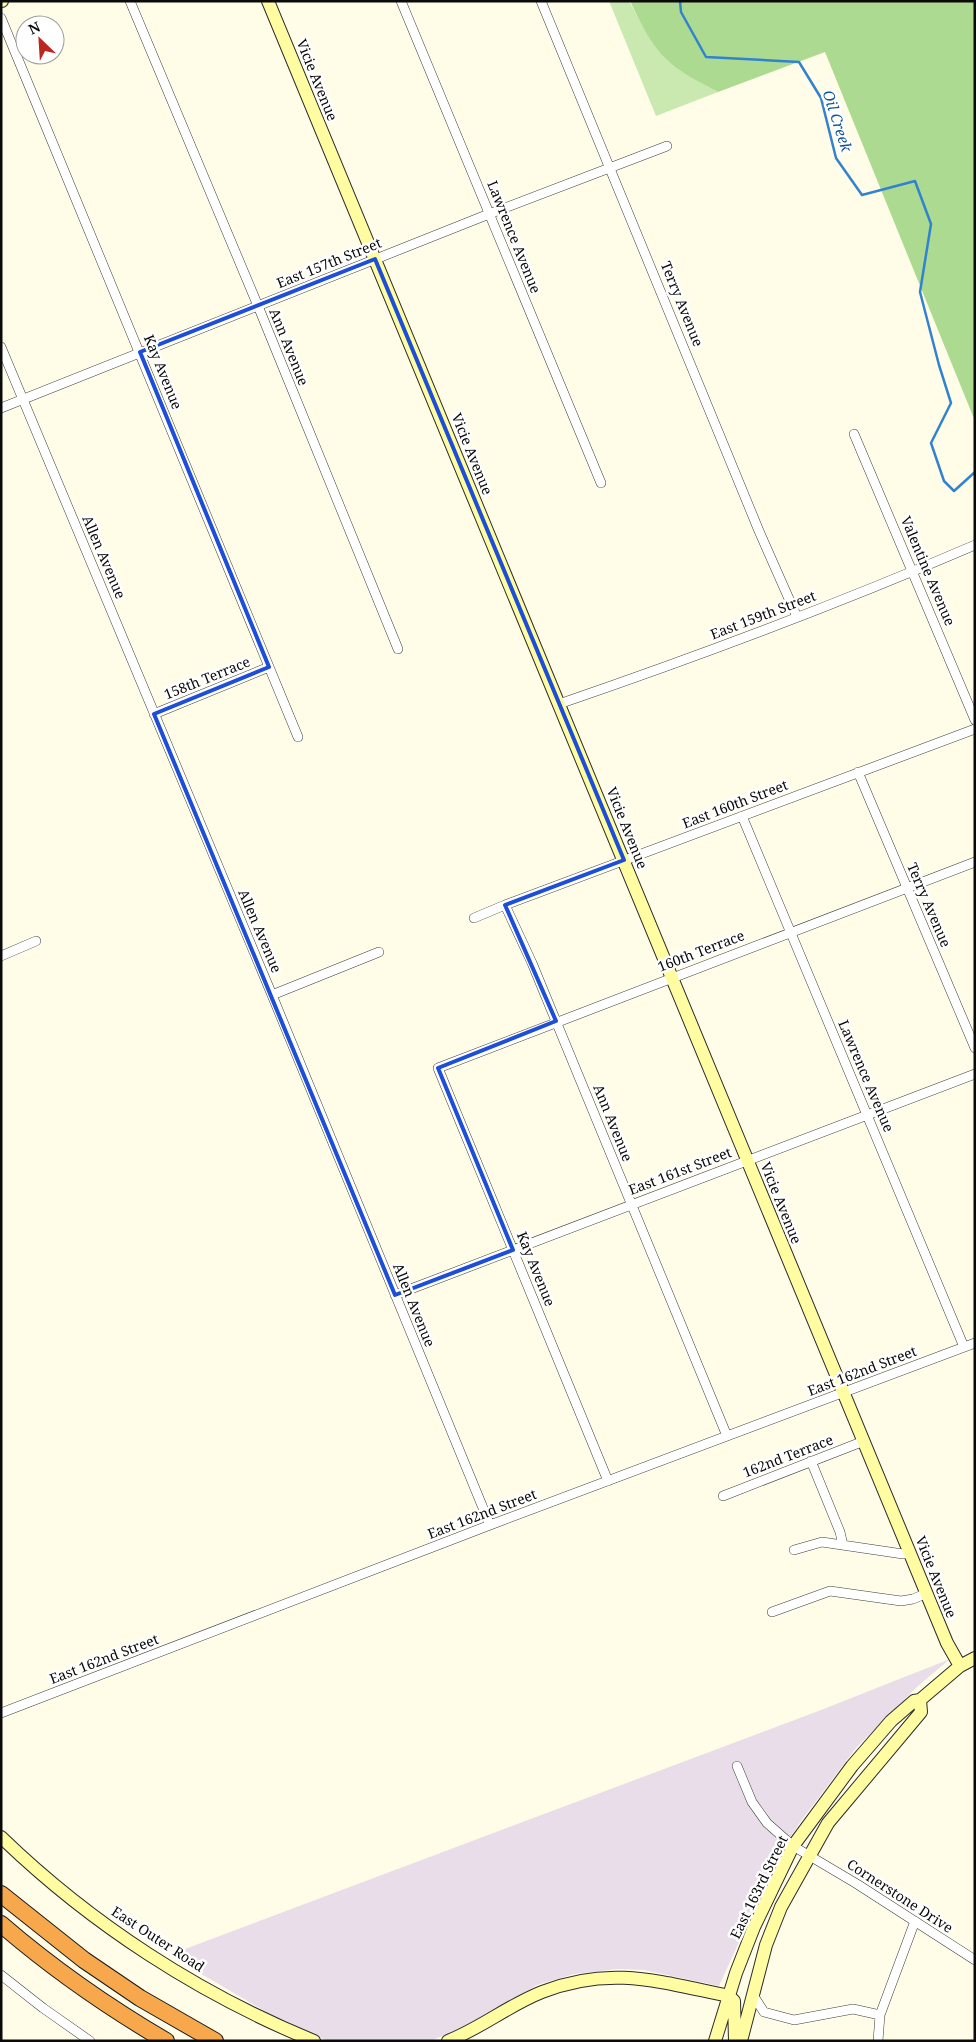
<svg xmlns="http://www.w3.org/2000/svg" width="976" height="2042" viewBox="0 0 976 2042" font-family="'Noto Serif',serif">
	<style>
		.industrial { fill: #e9ddea }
		.green { fill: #cae9b1 }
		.forest { fill: #acda91 }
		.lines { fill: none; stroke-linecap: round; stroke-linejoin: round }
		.stream { stroke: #3183cf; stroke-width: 2.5 }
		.street-casing { stroke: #3d3d3d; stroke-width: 10 }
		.secondary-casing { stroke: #2c2c2c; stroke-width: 14 }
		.highway-casing { stroke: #1b1b1b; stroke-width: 18 }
		.street { stroke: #fff; stroke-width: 9 }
		.secondary { stroke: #fffca2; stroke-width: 12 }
		.highway { stroke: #f7a84d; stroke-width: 16 }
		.marked { fill: none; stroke: #1d4ed8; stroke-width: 4; stroke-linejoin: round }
		.labels { text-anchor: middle; stroke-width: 5; stroke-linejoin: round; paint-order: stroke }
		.street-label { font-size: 14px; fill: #0a0a0a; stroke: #fff }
		.water-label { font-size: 15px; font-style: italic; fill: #13559c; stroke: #fff }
	</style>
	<rect width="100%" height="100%" fill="#fffce7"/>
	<path class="industrial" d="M950,1659L918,1686L856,1748L801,1821L779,1854L719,1986L644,1970L618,1969L574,1974L537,1985L463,2028L430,2041H328L275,2017L169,1955L821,1710Z"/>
	<path class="green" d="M609,1H629L642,25L683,72L718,92L656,116Z"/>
	<path class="forest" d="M630,1H975V421L825,52L718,92C700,82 680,73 665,58C650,43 639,20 630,1Z"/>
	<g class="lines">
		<path class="stream" d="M680,1L681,12L706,57L799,62L821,98L836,158L862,195L915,181L931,224L920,292L939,365L951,403L931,443L944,481L954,491L975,472"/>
		<g class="street-casing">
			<path id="street" d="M130,1L258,306L398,649
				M401,1L601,483
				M541,1L759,531L797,617
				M1,18L298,737
				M1,347L272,995L490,1525
				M1,408L489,214L667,146
				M854,434L975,720
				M559,704C699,656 838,604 975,545
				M154,714L269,667
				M858,772L975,1048
				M742,816L964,1347
				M505,905L532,963L727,1436
				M474,918L505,905L975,729
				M1,956L36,941
				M272,995L379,952
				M395,1295L975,1074
				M811,1461L840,1532L843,1545
				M608,1481L438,1068L975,862
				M723,1496L864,1441
				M794,1550L822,1542L903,1554L910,1553
				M772,1612L830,1591L901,1601L913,1599L927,1593
				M1,1713L490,1525L975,1343
				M737,1766L752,1802L767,1823L793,1846L857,1884L975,1960
				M1,1975L43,2008L90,2041
				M753,1995L764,2012L794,2020L853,2009L880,2015
				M878,2041L880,2015L915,1921"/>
		</g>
		<g class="secondary-casing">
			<path id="secondary" d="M1,1H2
				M268,1L947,1643L960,1666
				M1,1837C91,1924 199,1994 314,2041
				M448,2041C481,2028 509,2005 542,1992C611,1965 660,1982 729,1996L734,2001L735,2041
				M715,2041L736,1973L754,1927L793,1846L852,1766L891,1721L914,1701L920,1700L960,1666L975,1658
				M741,2041L766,1945L781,1907L828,1823L921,1712L920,1700"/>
		</g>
		<g class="highway-casing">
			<path id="highway" d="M1,1894L84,1960L140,1998L215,2041
				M1,1924C52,1968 108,2007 166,2041"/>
		</g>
		<use href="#street" class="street"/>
		<use href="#secondary" class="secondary"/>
		<use href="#highway" class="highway"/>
	</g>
	<path class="marked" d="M375,259L624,860L505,905L556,1021L438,1068L513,1250L395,1295L154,714L269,667L140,352Z"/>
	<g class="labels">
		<g class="street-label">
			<text transform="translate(317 80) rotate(68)" y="5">Vicie Avenue</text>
			<text transform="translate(514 237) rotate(68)" y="5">Lawrence Avenue</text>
			<text transform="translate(329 263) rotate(-22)" y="5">East 157th Street</text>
			<text transform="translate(682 304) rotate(68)" y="5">Terry Avenue</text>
			<text transform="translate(289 347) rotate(68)" y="5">Ann Avenue</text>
			<text transform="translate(163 372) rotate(68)" y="5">Kay Avenue</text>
			<text transform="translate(472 454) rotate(68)" y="5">Vicie Avenue</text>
			<text transform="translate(104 557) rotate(67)" y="5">Allen Avenue</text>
			<text transform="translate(928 571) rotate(67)" y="5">Valentine Avenue</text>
			<text transform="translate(763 615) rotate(-21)" y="5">East 159th Street</text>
			<text transform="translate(207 678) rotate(-22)" y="5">158th Terrace</text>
			<text transform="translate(735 804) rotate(-21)" y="5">East 160th Street</text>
			<text transform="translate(627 828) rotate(68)" y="5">Vicie Avenue</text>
			<text transform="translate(929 905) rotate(67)" y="5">Terry Avenue</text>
			<text transform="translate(260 931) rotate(67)" y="5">Allen Avenue</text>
			<text transform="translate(701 951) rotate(-21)" y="5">160th Terrace</text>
			<text transform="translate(866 1076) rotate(67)" y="5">Lawrence Avenue</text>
			<text transform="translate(613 1123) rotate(68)" y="5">Ann Avenue</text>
			<text transform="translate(680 1171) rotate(-21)" y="5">East 161st Street</text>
			<text transform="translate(781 1203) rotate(68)" y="5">Vicie Avenue</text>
			<text transform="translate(536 1269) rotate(68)" y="5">Kay Avenue</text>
			<text transform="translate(414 1305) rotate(68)" y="5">Allen Avenue</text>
			<text transform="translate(862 1371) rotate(-21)" y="5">East 162nd Street</text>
			<text transform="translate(788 1456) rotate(-21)" y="5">162nd Terrace</text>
			<text transform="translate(482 1514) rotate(-21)" y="5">East 162nd Street</text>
			<text transform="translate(936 1577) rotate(68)" y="5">Vicie Avenue</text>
			<text transform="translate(104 1659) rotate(-21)" y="5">East 162nd Street</text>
			<text transform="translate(759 1887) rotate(-64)" y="5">East 163rd Street</text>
			<text transform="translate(900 1896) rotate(33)" y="5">Cornerstone Drive</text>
			<text transform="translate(158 1939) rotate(33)" y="5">East Outer Road</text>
		</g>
		<g class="water-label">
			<text transform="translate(837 121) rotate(72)" y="5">Oil Creek</text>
		</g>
	</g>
	<rect width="976" height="2042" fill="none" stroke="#0a0a0a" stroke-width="5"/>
	<g transform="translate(40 40) rotate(335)"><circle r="24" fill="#ffffff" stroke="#9d9d9d"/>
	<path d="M0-4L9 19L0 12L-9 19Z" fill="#bb2621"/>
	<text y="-8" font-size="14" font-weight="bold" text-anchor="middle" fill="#0a0a0a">N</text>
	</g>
</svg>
